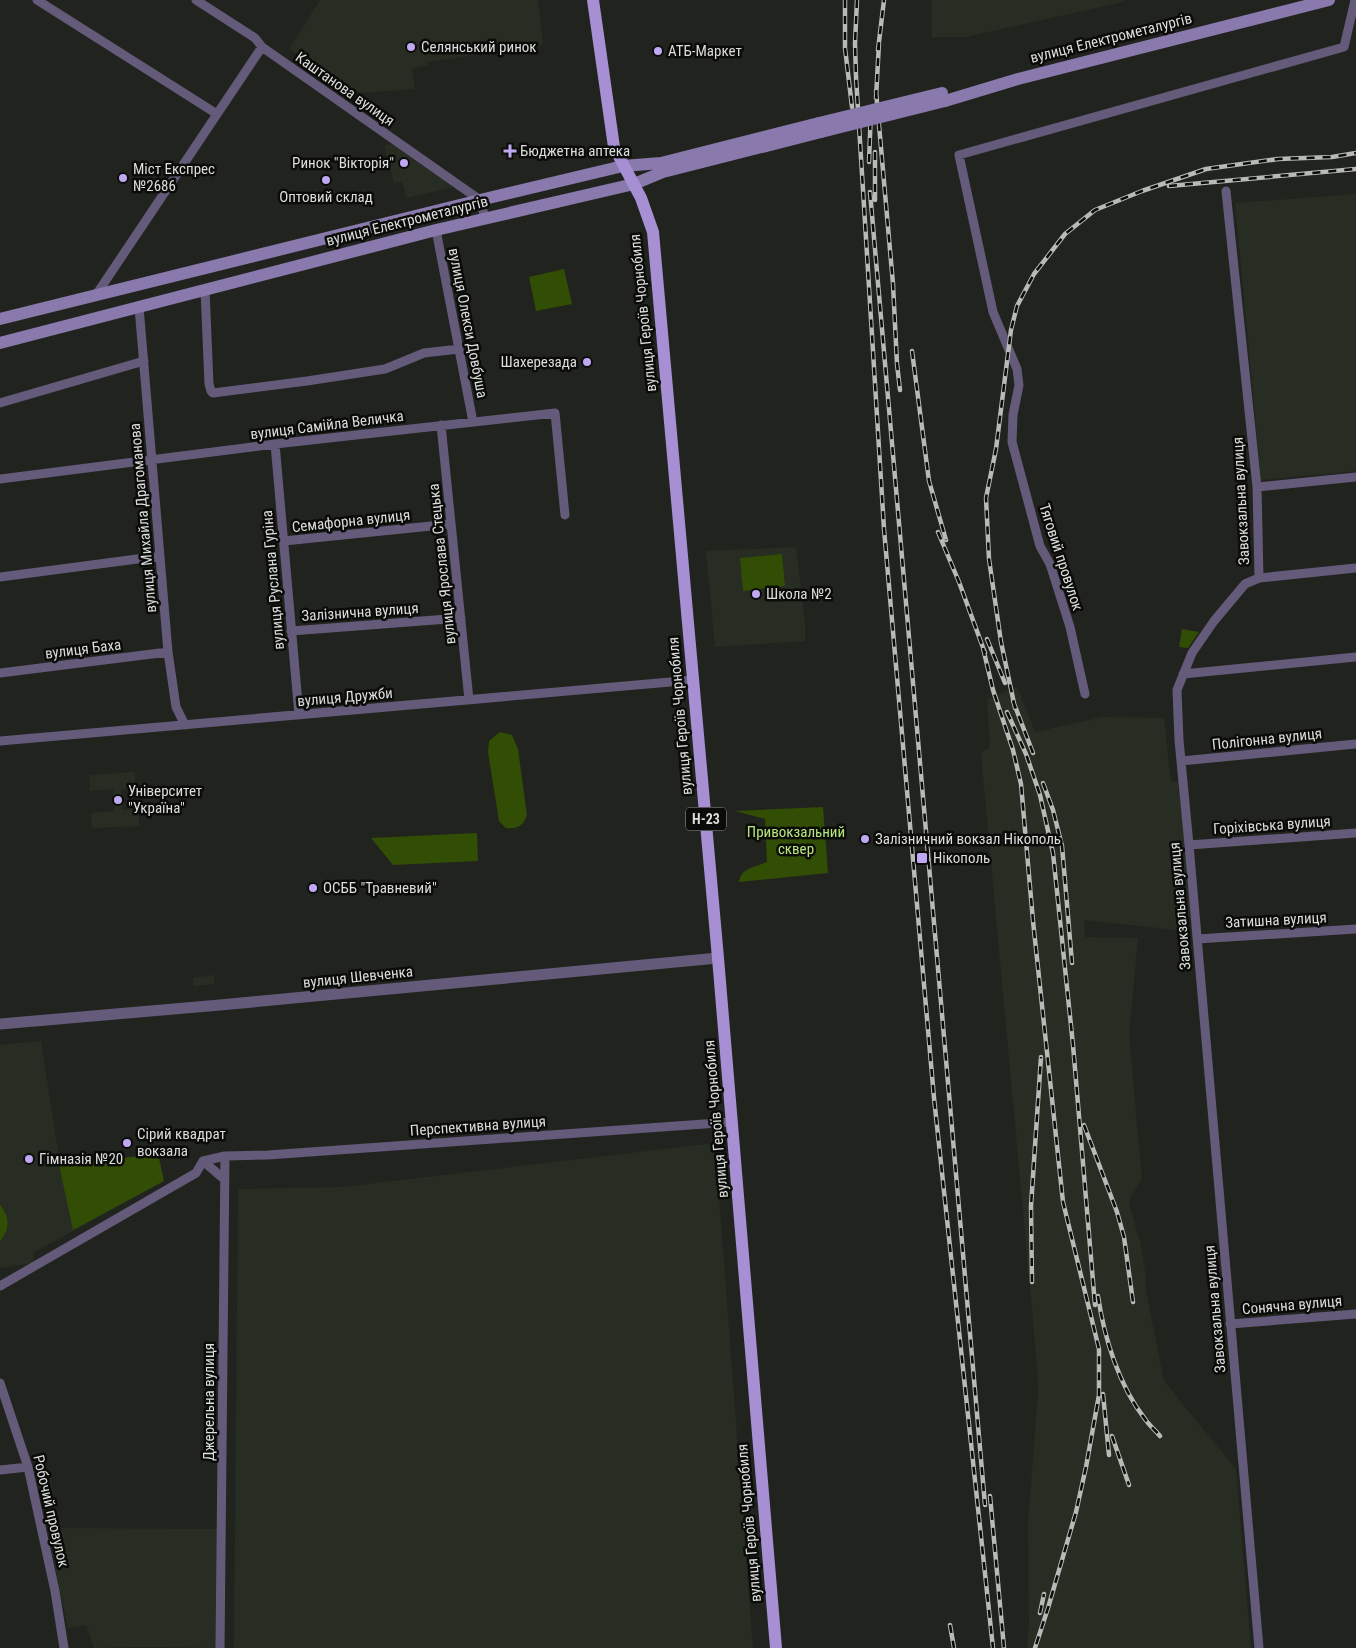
<svg xmlns="http://www.w3.org/2000/svg" width="1356" height="1648" viewBox="0 0 1356 1648" font-family="'Roboto Condensed',sans-serif">
	<style>
		.built { fill: #272d22 }
		.green { fill: #324d04 }
		.lines { fill: none; stroke-linecap: round; stroke-linejoin: round }
		.minor { stroke: #645a7a; stroke-width: 9 }
		.tertiary { stroke: #645a7a; stroke-width: 11 }
		.secondary { stroke: #8979ac; stroke-width: 12 }
		.primary { stroke: #a690d3; stroke-width: 12 }
		.rail-casing { stroke: #b7bab6; stroke-width: 4.5 }
		.rail { stroke: #0b0c0a; stroke-width: 2.5; stroke-dasharray: 8; stroke-linecap: butt }
		.secondary-bridge { stroke: #8979ac; stroke-width: 12 }
		.poi-dot { fill: #c0a8f3; stroke: #0b0c0a; stroke-width: 2 }
		.labels { text-anchor: middle; stroke-width: 5; stroke-linejoin: round; paint-order: stroke }
		.shield { fill: #0b0c0a; stroke: #9d9f9c; stroke-width: 1 }
		.shield-label { font-size: 14px; font-weight: bold; fill: #dcdedb }
		.street-label { font-size: 15px; fill: #dcdedb; stroke: #0b0c0a }
		.poi-label { font-size: 15px; fill: #dcdedb; stroke: #0b0c0a; text-anchor: start }
		.park-label { font-size: 15px; fill: #b7e77c; stroke: #0b0c0a }
	</style>
	<rect width="100%" height="100%" fill="#21241e"/>
	<path class="built" d="M320,0H538L543,45L427,62L428,65L412,68L415,89L360,93L289,49Z
		M932,0H1124L1123,2L965,37H932Z
		M392,144L453,187L407,198L402,181L394,183L384,145Z
		M1356,194V471L1261,480L1235,203Z
		M796,547L805,623V641L715,647L706,551Z
		M1017,687L1035,732L1103,717L1164,718L1171,782H1179L1191,910L1186,931L1084,920L1085,937L1138,938L1129,1034L1142,1180L1130,1198L1129,1205L1140,1241L1146,1277L1145,1286L1164,1381L1236,1469L1251,1648H1027L1029,1624L1028,1522L1038,1394L1037,1365L981,753L990,747L987,699Z
		M135,772L136,788L121,789L122,810H139V826L92,828L91,813L114,811L113,789L90,791L89,775Z
		M214,975V984L194,986L193,978Z
		M41,1041L60,1165L158,1154L164,1181L33,1253L35,1263L0,1268V1045Z
		M715,1143L753,1648H234L238,1189L342,1187Z
		M51,1479L58,1528L220,1529L218,1648L140,1647L94,1648L86,1625L68,1628L47,1529L51,1528L42,1480Z"/>
	<path class="green" d="M564,269L572,304L536,311L529,277Z
		M782,554L785,586L743,591L740,558Z
		M1182,629L1199,632L1188,648L1179,647Z
		M500,732L512,735L518,749L527,815C523,826 518,829 506,828L499,821L488,752L489,741Z
		M823,807L828,873L739,882C741,868 755,867 767,862L765,819L735,811Z
		M477,833L478,861L393,865L371,838Z
		M158,1154L164,1181L73,1230L59,1165Z
		M0,1205C10,1216 10,1230 0,1241Z"/>
	<g class="lines">
		<path class="minor" d="M37,0L217,114
			M196,0L255,38L262,47L480,200L485,218
			M1226,191L1257,487L1259,578L1245,584L1214,621L1192,653L1177,690L1179,740L1189,845L1259,1648
			M436,230L473,422
			M205,290L209,384L211,391L213,393L307,381L385,369L424,353L459,349
			M96,295L262,47
			M139,307L168,652L176,707L185,725
			M0,403L144,361
			M441,425L469,700
			M275,444L299,715
			M0,479L275,444L555,413L565,515
			M1257,487L1356,477
			M284,541L451,524
			M0,577L160,556
			M1259,578L1356,568
			M291,631L461,618
			M0,673L168,652
			M1183,674L1356,657
			M1085,694L1070,627L1050,564L1040,546L1012,442L1013,415L1019,385L1017,369L993,312L959,155L1344,47L1355,0
			M0,741L693,680
			M1181,761L1356,744
			M1189,845L1356,833
			M1197,939L1356,929
			M203,1161L224,1179
			M0,1286L196,1173L203,1161L225,1156L268,1155L732,1122
			M1230,1324L1356,1314
			M0,1383L28,1467L55,1591L64,1648
			M0,1470L28,1467
			M220,1648L225,1156"/>
		<path class="tertiary" d="M0,1024L220,1005L718,958"/>
		<path class="secondary" d="M945,101L1018,79L1329,0
			M0,319L480,200L623,166L661,163L819,123
			M0,343L436,230L634,184L663,172L821,132"/>
		<path class="primary" d="M593,0L614,147L641,198L653,232L718,958L776,1648"/>
		<g class="rail-casing">
			<path id="rail" d="M845,0V48L852,107
				M857,0L855,43L856,77L884,529L934,1098L993,1648
				M878,50L884,0
				M876,91L893,284L897,364L900,390
				M876,98L879,43
				M875,152V200
				M869,162L871,109
				M1169,186L1356,169
				M870,192L985,1505
				M912,351L929,481L946,540
				M938,532L959,582L985,653
				M987,639L1005,683
				M983,648L993,690L1013,750L1021,784L1033,921L1063,1202L1099,1349V1395L1086,1467L1076,1512L1048,1608L1035,1648
				M1013,701L1033,753
				M1015,708L1001,642L989,559L986,498L996,449L1011,330L1017,306L1034,274L1065,234L1095,210L1142,191L1206,169L1278,159L1332,157L1356,153
				M1007,712L1026,754L1040,795L1053,853L1073,1045L1095,1305
				M1043,783L1053,810L1062,846L1072,963
				M1084,1125L1117,1212L1124,1237L1133,1302
				M1032,1282L1031,1206L1041,1057
				M1098,1296C1104,1337 1119,1386 1145,1419C1149,1425 1155,1430 1160,1436
				M1103,1394L1109,1455
				M1112,1436L1129,1485
				M990,1496L1004,1648
				M1040,1613L1044,1594
				M950,1625L954,1648"/>
		</g>
		<use href="#rail" class="rail"/>
		<path class="secondary-bridge" d="M819,123L942,93
			M821,132L945,101"/>
	</g>
	<g class="poi-dot">
		<circle cx="411" cy="47" r="5"/>
		<circle cx="658" cy="51" r="5"/>
		<path d="M507.5 143.5h5v5h5v5h-5v5h-5v-5h-5v-5h5z"/>
		<circle cx="404" cy="163" r="5"/>
		<circle cx="123" cy="178" r="5"/>
		<circle cx="326" cy="180" r="5"/>
		<circle cx="587" cy="362" r="5"/>
		<circle cx="756" cy="594" r="5"/>
		<circle cx="118" cy="800" r="5"/>
		<circle cx="865" cy="839" r="5"/>
		<rect x="916" y="852" width="12" height="12" rx="2.5"/>
		<circle cx="313" cy="888" r="5"/>
		<circle cx="127" cy="1143" r="5"/>
		<circle cx="29" cy="1159" r="5"/>
	</g>
	<g class="labels">
		<rect class="shield" x="686" y="807.5" width="40" height="23" rx="4"/>
		<g class="shield-label">
			<text x="706" y="824">Н-23</text>
		</g>
		<g class="street-label">
			<text transform="translate(1111 38) rotate(-14)" y="5">вулиця Електрометалургів</text>
			<text transform="translate(345 89) rotate(35)" y="5">Каштанова вулиця</text>
			<text transform="translate(407 221) rotate(-14)" y="5">вулиця Електрометалургів</text>
			<text transform="translate(643 313) rotate(-96)" y="5">вулиця Героїв Чорнобиля</text>
			<text transform="translate(468 323) rotate(79)" y="5">вулиця Олекси Довбуша</text>
			<text transform="translate(327 425) rotate(-7)" y="5">вулиця Самійла Величка</text>
			<text transform="translate(1241 501) rotate(-93)" y="5">Завокзальна вулиця</text>
			<text transform="translate(143 518) rotate(-95)" y="5">вулиця Михайла Драгоманова</text>
			<text transform="translate(351 521) rotate(-6)" y="5">Семафорна вулиця</text>
			<text transform="translate(1061 557) rotate(72)" y="5">Тяговий провулок</text>
			<text transform="translate(442 564) rotate(-96)" y="5">вулиця Ярослава Стецька</text>
			<text transform="translate(273 580) rotate(-95)" y="5">вулиця Руслана Гуріна</text>
			<text transform="translate(360 612) rotate(-4)" y="5">Залізнична вулиця</text>
			<text transform="translate(83 649) rotate(-7)" y="5">вулиця Баха</text>
			<text transform="translate(345 697) rotate(-5)" y="5">вулиця Дружби</text>
			<text transform="translate(680 716) rotate(-95)" y="5">вулиця Героїв Чорнобиля</text>
			<text transform="translate(1267 739) rotate(-6)" y="5">Полігонна вулиця</text>
			<text transform="translate(1272 825) rotate(-4)" y="5">Горіхівська вулиця</text>
			<text transform="translate(1180 906) rotate(-95)" y="5">Завокзальна вулиця</text>
			<text transform="translate(1276 920) rotate(-3)" y="5">Затишна вулиця</text>
			<text transform="translate(358 977) rotate(-6)" y="5">вулиця Шевченка</text>
			<text transform="translate(716 1119) rotate(-95)" y="5">вулиця Героїв Чорнобиля</text>
			<text transform="translate(478 1126) rotate(-4)" y="5">Перспективна вулиця</text>
			<text transform="translate(1292 1305) rotate(-5)" y="5">Сонячна вулиця</text>
			<text transform="translate(1215 1309) rotate(-95)" y="5">Завокзальна вулиця</text>
			<text transform="translate(209 1402) rotate(-90)" y="5">Джерельна вулиця</text>
			<text transform="translate(51 1511) rotate(77)" y="5">Робочий провулок</text>
			<text transform="translate(749 1523) rotate(-95)" y="5">вулиця Героїв Чорнобиля</text>
		</g>
		<g class="poi-label">
			<text x="421" y="52">Селянський ринок</text>
			<text x="668" y="56">АТБ-Маркет</text>
			<text x="520" y="156">Бюджетна аптека</text>
			<text x="394" y="168" text-anchor="end">Ринок "Вікторія"</text>
			<text x="133" y="174">Міст Експрес<tspan x="133" dy="17">№2686</tspan></text>
			<text x="326" y="202" text-anchor="middle">Оптовий склад</text>
			<text x="577" y="367" text-anchor="end">Шахерезада</text>
			<text x="766" y="599">Школа №2</text>
			<text x="128" y="796">Університет<tspan x="128" dy="17">"Україна"</tspan></text>
			<text x="875" y="844">Залізничний вокзал Нікополь</text>
			<text x="933" y="863">Нікополь</text>
			<text x="323" y="893">ОСББ "Травневий"</text>
			<text x="137" y="1139">Сірий квадрат<tspan x="137" dy="17">вокзала</tspan></text>
			<text x="39" y="1164">Гімназія №20</text>
		</g>
		<g class="park-label">
			<text x="796" y="837">Привокзальний<tspan x="796" dy="17">сквер</tspan></text>
		</g>
	</g>
</svg>
